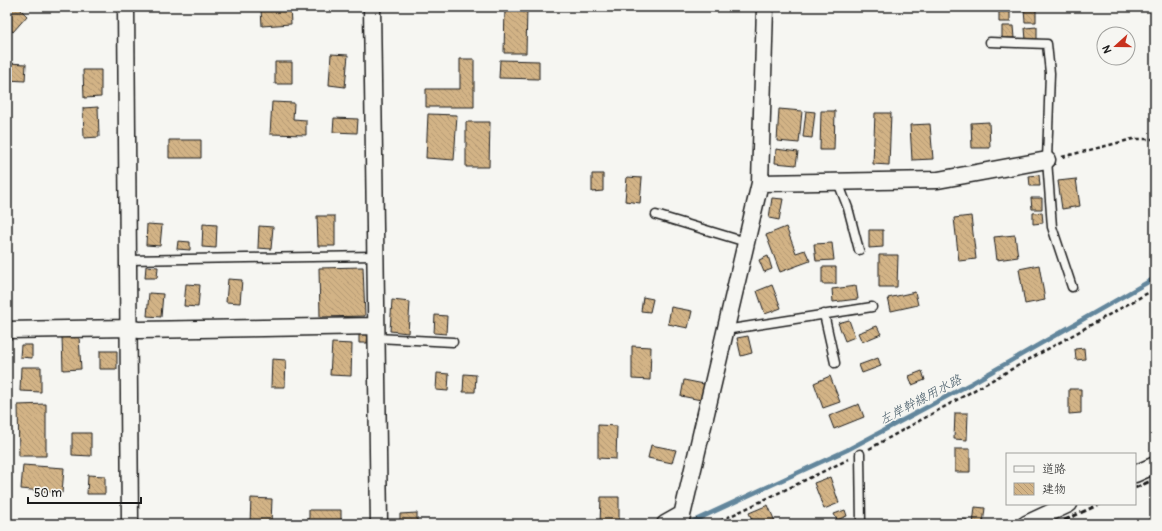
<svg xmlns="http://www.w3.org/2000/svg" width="1162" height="531" viewBox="0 0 1162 531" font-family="Pangolin,'Klee One',sans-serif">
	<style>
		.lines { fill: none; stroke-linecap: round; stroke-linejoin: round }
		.stream { stroke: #62869c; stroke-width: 4.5 }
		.building { fill: url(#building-back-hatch); stroke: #1c1c1c }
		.service-casing { stroke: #1c1c1c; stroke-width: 11 }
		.minor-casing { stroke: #1c1c1c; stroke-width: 19 }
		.path { stroke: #1c1c1c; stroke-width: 2.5; stroke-dasharray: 4 3; stroke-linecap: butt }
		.service { stroke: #f6f6f2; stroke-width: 8 }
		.minor { stroke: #f6f6f2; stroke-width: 16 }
		.rail { stroke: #1c1c1c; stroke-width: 3; stroke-dasharray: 6 3; stroke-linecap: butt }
		.labels { text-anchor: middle; stroke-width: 3; stroke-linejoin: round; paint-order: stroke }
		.water-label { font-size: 13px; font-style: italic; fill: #455a67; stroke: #f6f6f2 }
	</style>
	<defs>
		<pattern id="building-back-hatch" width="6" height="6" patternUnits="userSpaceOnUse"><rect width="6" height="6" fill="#d2b386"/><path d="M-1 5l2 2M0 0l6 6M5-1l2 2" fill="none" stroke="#b49973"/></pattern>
	</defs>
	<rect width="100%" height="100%" fill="#f6f6f2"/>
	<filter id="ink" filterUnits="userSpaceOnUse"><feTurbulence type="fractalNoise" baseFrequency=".025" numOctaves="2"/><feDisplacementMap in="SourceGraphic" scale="8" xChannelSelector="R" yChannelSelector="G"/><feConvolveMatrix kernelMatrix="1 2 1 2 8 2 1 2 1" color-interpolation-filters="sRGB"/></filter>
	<g filter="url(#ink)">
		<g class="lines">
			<path class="stream" d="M687,524L847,450L972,383L1155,278"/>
		</g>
		<path class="building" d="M14,7H18L27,16L13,32L7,27V15Z
			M290,7L291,24L262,26L261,9Z
			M505,7H527L526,53H504Z
			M999,10H1010V22H999Z
			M1024,10H1036V22H1025Z
			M1002,26H1013L1014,38H1002Z
			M1037,27V40H1026L1025,28Z
			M331,54L348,55L345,87L329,85Z
			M460,59H474V107H426V89H460Z
			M500,60L539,61V79L499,78Z
			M275,62H292V84H275Z
			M7,63L26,64L25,81L7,80Z
			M83,70H101V97L84,98Z
			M272,102L294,103L293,119L306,120V135L270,134Z
			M98,107L99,137L84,138L83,108Z
			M779,109L802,111L799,143L777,141Z
			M806,111L815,112L812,138L803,137Z
			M821,111H835L834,150H820Z
			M875,113H891L889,165L873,164Z
			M428,114L457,115L454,160L426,158Z
			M334,118L358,119L357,133L333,132Z
			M466,122H490L489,167H466Z
			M989,122L990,148H972L971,123Z
			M930,124L933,159L912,160L910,125Z
			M169,140H201V158H169Z
			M776,149L798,152L796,165L775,163Z
			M592,174H603V191L592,192Z
			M1039,175L1040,186H1030L1029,176Z
			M627,177L642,178L640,203L625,201Z
			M1076,179L1080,206L1062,209L1058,181Z
			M772,198L783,199L779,220L769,218Z
			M1031,198H1042V209H1032Z
			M1042,212L1043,223L1033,224V213Z
			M317,216H335V246H318Z
			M971,216L976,259L959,261L954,218Z
			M147,224L162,225L160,246L146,245Z
			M203,224L217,225L216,248L202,247Z
			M259,226L273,227L271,249L258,248Z
			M786,227L796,253L805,250L810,261L780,272L766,235Z
			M869,230H883V247L869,248Z
			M1015,235L1018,257L997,260L994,237Z
			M178,241L190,242V250L177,249Z
			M832,243L834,260L816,261L814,244Z
			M879,255H898L897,287H879Z
			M768,256L772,269L764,272L759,260Z
			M1039,265L1045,300L1025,304L1019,269Z
			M146,266L158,267L157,278H145Z
			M363,267L365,316L320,317L319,268Z
			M822,267H836V284H822Z
			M228,279L242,280L240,303L226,302Z
			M186,284L200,285L198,307L184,306Z
			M772,285L781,308L765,314L757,291Z
			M856,286L858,299L833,302L832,289Z
			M915,292L918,305L891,311L888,298Z
			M149,293L163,294L161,317L147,316Z
			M643,297L653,299L650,312L641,311Z
			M392,300L410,302L408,333L390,331Z
			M671,307L692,311L688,328L668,324Z
			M435,315L447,316L446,334L434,333Z
			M849,320L855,337L845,341L838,323Z
			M877,326L881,334L862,342L858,333Z
			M359,332L368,333L367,343H359Z
			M748,336L752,353L741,356L737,338Z
			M62,337H79L81,369L63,370Z
			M332,343L352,344L351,376L330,375Z
			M21,345H32V358L20,357Z
			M632,346L651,347L650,380L632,379Z
			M1084,348L1085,359L1076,360L1075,349Z
			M100,351H117V369H100Z
			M878,358L881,366L862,373L859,365Z
			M272,359L286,360L285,387H271Z
			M21,367H41V392L20,391Z
			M922,371L925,380L912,385L909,376Z
			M437,373L449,374L448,391L436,390Z
			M464,374L476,375L475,392H463Z
			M830,376L840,402L823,408L814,383Z
			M684,380L704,384L701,400L681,396Z
			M1069,389H1081V413L1069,414Z
			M46,404V456H19L18,405Z
			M859,404L864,417L834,429L829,416Z
			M955,413H968L967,440L954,439Z
			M598,425L617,426L616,459L598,458Z
			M72,433H91V456L72,455Z
			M651,445L676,450L672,463L648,458Z
			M955,449H970V472H955Z
			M23,465L64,468L62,493L21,489Z
			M88,475L105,476V494H87Z
			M830,477L839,503L824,509L814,483Z
			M601,497H619V524H600Z
			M251,498L272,499L271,524H250Z
			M768,505L776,524H754L749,513Z
			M975,507L985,508L983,524H973Z
			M309,510H341V524H309Z
			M845,510L847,516L837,520L834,514Z
			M417,513V524H400V514Z
			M736,519L739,524H725Z
			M956,520H967L966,524H956Z"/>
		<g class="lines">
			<g class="service-casing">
				<path id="service" d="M990,42L1047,44L1050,73L1047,160L1052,227L1072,287
					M838,182L848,208L859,250
					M656,215L746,242
					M128,260L375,256
					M824,314L835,363
					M725,330L872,307
					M377,338L453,342
					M860,454L861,524"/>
			</g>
			<g class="minor-casing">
				<path id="minor" d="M126,7L130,524
					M372,7L379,524
					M760,183L938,180L1047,160
					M7,330L129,328L139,330L376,326
					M1135,474L1155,465
					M665,524L681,515
					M680,524L760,183L765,7
					M1026,524L1069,504"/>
			</g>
			<path class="path" d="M1062,157L1133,139H1155
				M869,449L1155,289
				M714,524L849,459"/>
			<use href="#service" class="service"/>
			<use href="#minor" class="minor"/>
			<path class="rail" d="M1135,488L1155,479
				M1056,524L1100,504"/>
		</g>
	</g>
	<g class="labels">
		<g class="water-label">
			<text transform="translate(920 399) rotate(-28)" y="5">左岸幹線用水路</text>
		</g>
	</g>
	<rect width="1162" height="531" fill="none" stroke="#f6f6f2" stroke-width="24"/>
	<rect x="12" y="12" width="1138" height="507" fill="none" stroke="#1c1c1c" stroke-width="1.5" filter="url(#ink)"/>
	<rect x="1006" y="453" width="130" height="52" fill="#f6f6f2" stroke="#9f9f9c"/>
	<rect x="1014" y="466" width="20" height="6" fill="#f6f6f2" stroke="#9f9f9c"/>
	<text x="1042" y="473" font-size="12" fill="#1c1c1c">道路</text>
	<rect x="1014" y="483" width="20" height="12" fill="url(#building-back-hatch)" stroke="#9f9f9c"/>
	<text x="1042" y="493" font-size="12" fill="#1c1c1c">建物</text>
	<g transform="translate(1116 46) rotate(249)"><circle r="19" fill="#f6f6f2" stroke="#9f9f9c"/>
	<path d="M0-3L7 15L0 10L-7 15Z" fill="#c8321e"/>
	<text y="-6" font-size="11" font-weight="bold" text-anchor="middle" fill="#1c1c1c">N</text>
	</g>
	<path d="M28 497v6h113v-6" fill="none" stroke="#1c1c1c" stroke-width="2"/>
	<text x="34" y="497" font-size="12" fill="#1c1c1c" stroke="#f6f6f2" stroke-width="3" paint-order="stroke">50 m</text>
</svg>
